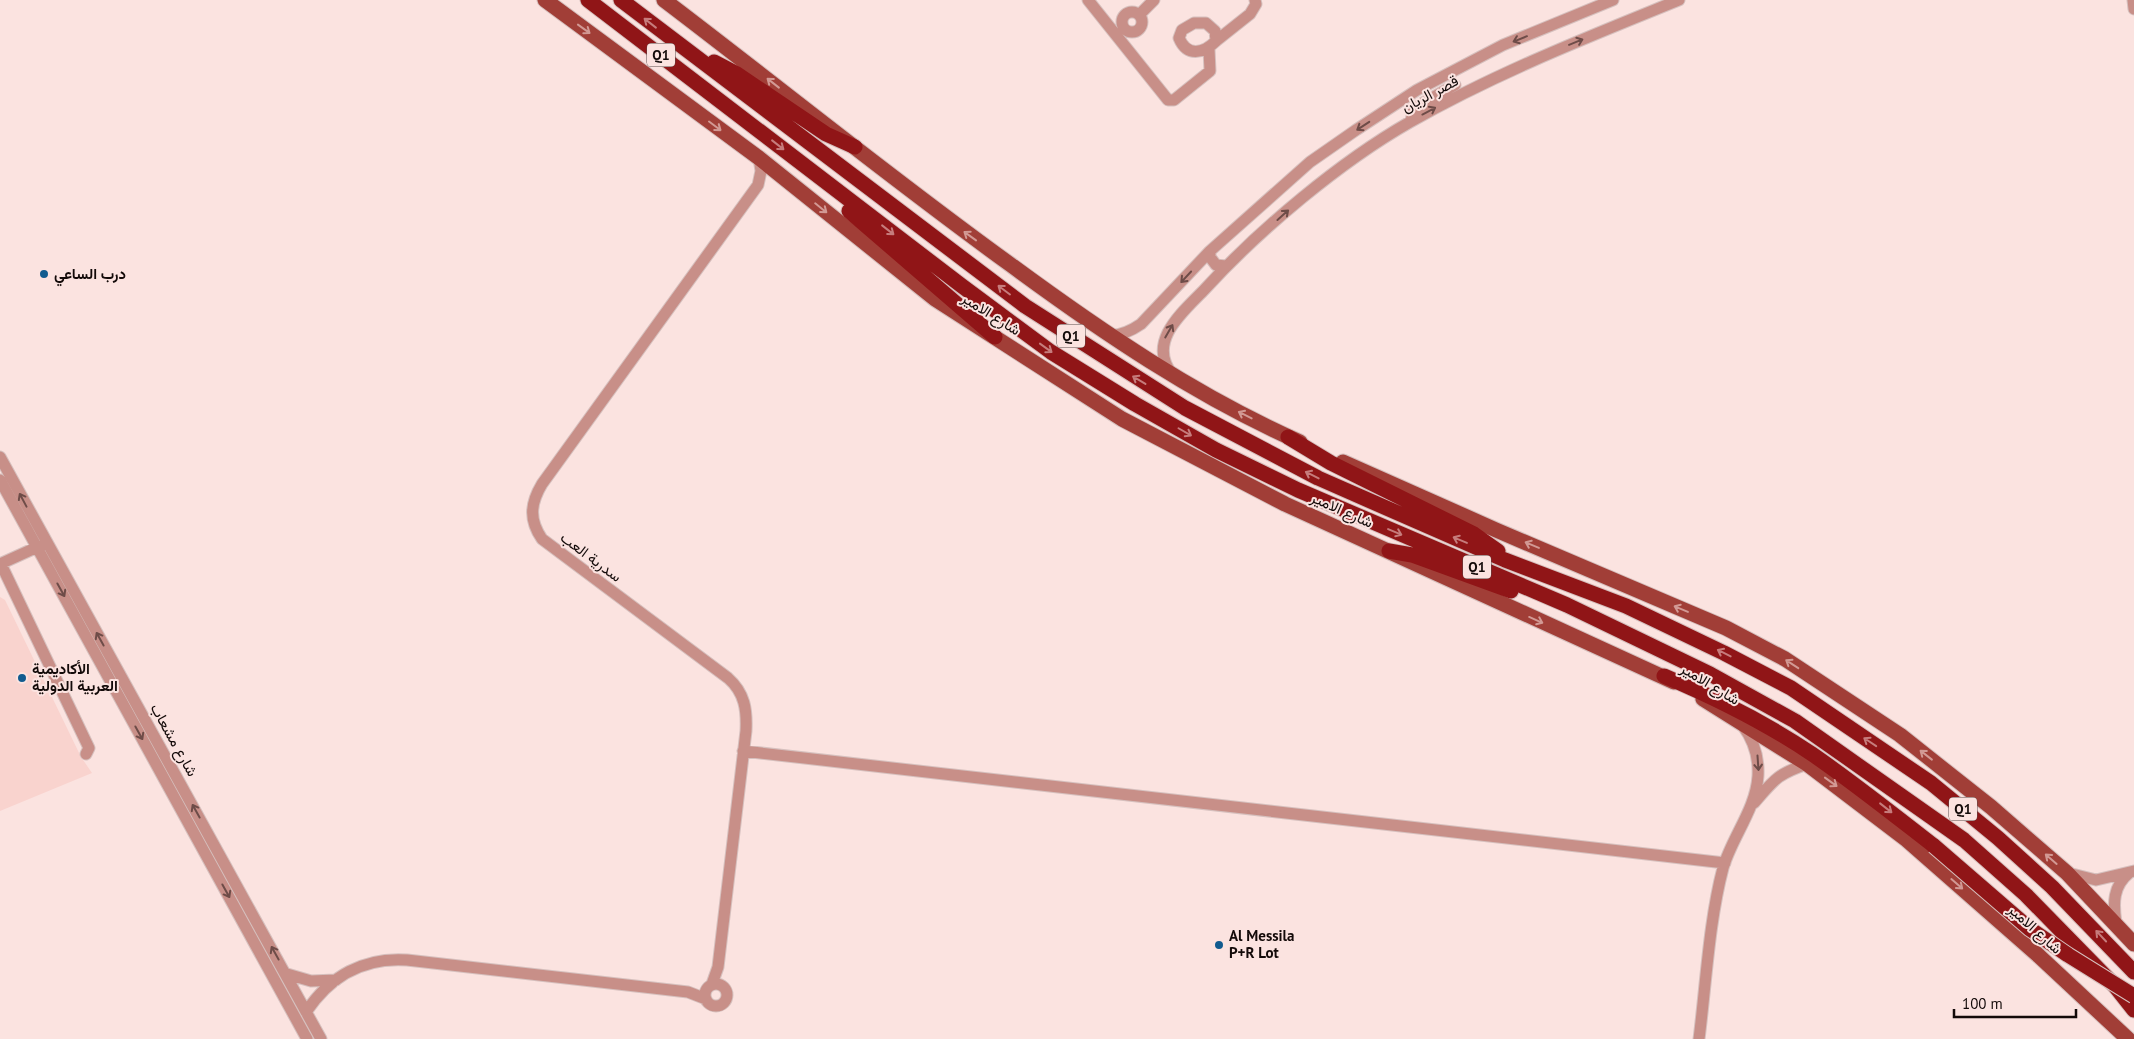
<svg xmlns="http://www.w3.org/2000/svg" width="2134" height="1039" viewBox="0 0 2134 1039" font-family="'PT Sans',Vazirmatn,sans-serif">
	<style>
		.built { fill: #f9d3ce }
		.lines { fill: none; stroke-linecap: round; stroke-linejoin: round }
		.minor-casing { stroke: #d6c0be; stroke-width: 13 }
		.major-casing { stroke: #d6c0be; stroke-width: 17 }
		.highway-casing { stroke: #d6c0be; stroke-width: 17 }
		.minor { stroke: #c88f88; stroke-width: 11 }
		.major { stroke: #a13e37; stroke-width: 15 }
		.highway { stroke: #901517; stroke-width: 15 }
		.highway-bridge-casing { stroke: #d6c0be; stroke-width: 17; stroke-linecap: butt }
		.highway-bridge { stroke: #901517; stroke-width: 15 }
		.oneway { stroke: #c67c7c }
		.oneway2 { stroke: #d29994 }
		.oneway3 { stroke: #6e4c48 }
		.poi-dot { fill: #115b8f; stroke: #fbe3e0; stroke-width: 2 }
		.labels { text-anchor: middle; stroke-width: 4; stroke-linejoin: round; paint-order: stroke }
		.shield { fill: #fbe3e0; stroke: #594b4a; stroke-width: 1 }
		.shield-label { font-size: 14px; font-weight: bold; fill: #130a09 }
		.street-label { font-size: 15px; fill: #130a09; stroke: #fbe3e0 }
		.poi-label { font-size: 15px; font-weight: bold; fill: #130a09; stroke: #fbe3e0; text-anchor: start }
	</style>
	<rect width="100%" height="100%" fill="#fbe3e0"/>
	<path class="built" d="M0,597L5,600L81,757L92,773L0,811Z"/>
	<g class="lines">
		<g class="minor-casing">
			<path id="minor" d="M1088,0L1168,100H1174L1210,71L1209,49
				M2133,0L2134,9
				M1122 22a10 10 0 1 1 20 0a10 10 0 1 1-20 0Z
				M1140,14L1154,0
				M1194,23H1206L1215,31L1216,41C1203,54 1187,57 1179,38L1182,30Z
				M1216,41L1250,14L1256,4L1255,0
				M1411,121L1413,111L1416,107L1455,85
				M1210,251V257L1216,265L1226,266
				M1110,336C1122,335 1131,331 1141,324L1210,251L1310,162L1356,130L1417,90L1503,45L1613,0
				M1172,374C1146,341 1184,311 1205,289C1260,229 1340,162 1410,122C1496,73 1588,37 1679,0
				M0,457L321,1039
				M0,480L307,1039
				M0,564L44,544
				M1,564L89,748L86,754
				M743,751L1725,863
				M1754,803C1774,780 1777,774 1807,764
				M2068,873L2096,880L2134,871
				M2116,923C2113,903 2113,886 2129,873
				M287,974L311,981L336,980
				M712,984L718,967L746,731C747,710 745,693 728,678L542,539C529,520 530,504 542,484L758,185L761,171L759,158
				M705 995a11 11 0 1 1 22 0a11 11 0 1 1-22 0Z
				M306,1012C330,976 364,957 407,960L688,992L706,999
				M1699,1039C1706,984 1709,921 1723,868C1732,837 1756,809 1758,776C1759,757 1754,741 1743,726"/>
		</g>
		<g class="major-casing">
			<path id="major" d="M545,0L759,158L935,299L1122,419L1285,504L1674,682
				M664,0C780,88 893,180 1011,265C1102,332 1196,396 1300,442
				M1343,462L1496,530L1726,628L1785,659L1900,735L1991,807L2067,873L2134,944
				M1703,699L1807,764L1907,840L2039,956L2128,1039"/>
		</g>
		<g class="highway-casing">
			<path id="highway" d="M588,0L962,286L1051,352L1135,404L1216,450L1298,490L1567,605L1710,674L1795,721L1964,840L2026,895L2115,986L2134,1010
				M621,0L1025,306L1185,408L1318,478L1505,560L1626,606L1724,653L1791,688L1931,783L1998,838L2052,887L2134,972
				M714,62L737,74L826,134L855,147
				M849,211L995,337
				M1288,437L1331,463L1474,534L1498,551
				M1389,551L1412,555L1511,591
				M1664,676C1716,698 1766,723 1812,754C1854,783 1894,815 1934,846"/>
		</g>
		<use href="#minor" class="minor"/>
		<use href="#major" class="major"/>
		<use href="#highway" class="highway"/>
		<g class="highway-bridge-casing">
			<path id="highway-bridge" d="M1934,846L2030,929L2068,955L2134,996"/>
		</g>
		<use href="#highway-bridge" class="highway-bridge"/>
	</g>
	<defs><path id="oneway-shaft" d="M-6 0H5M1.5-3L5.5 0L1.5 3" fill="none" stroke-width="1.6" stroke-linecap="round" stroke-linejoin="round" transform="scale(1.25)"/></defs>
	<g class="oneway">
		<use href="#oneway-shaft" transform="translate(650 23) rotate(-142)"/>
		<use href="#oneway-shaft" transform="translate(778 145) rotate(38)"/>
		<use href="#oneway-shaft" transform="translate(888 230) rotate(38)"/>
		<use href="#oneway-shaft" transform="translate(1004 290) rotate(-143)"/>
		<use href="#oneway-shaft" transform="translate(1046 348) rotate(36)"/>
		<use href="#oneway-shaft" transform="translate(1139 380) rotate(-149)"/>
		<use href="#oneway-shaft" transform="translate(1185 432) rotate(30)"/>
		<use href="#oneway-shaft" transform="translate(1312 475) rotate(-153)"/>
		<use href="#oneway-shaft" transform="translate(1395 532) rotate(23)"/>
		<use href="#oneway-shaft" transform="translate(1460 540) rotate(-157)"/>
		<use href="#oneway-shaft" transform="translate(1724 653) rotate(-153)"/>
		<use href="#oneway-shaft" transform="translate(1870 742) rotate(-146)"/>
		<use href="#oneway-shaft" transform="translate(1886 808) rotate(38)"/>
		<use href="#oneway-shaft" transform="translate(2101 936) rotate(-133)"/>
	</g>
	<g class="oneway2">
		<use href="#oneway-shaft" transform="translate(584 29) rotate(36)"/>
		<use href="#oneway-shaft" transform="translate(773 83) rotate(-142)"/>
		<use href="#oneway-shaft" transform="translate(715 126) rotate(37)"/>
		<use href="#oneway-shaft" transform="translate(821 208) rotate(39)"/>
		<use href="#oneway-shaft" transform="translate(970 236) rotate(-144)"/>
		<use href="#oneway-shaft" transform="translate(1245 415) rotate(-153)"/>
		<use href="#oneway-shaft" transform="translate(1532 545) rotate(-157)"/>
		<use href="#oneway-shaft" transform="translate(1681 609) rotate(-157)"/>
		<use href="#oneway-shaft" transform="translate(1536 620) rotate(24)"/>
		<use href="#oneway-shaft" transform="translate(1792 664) rotate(-147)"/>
		<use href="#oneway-shaft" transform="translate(1926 755) rotate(-142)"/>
		<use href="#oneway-shaft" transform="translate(1831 782) rotate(36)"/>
		<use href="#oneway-shaft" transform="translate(2051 859) rotate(-139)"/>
		<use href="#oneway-shaft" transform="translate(1957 884) rotate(41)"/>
	</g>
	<g class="oneway3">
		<use href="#oneway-shaft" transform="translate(1520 39) rotate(158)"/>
		<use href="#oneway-shaft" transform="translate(1576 42) rotate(-22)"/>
		<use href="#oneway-shaft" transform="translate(1429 111) rotate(-28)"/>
		<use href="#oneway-shaft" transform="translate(1363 126) rotate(147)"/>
		<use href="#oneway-shaft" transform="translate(1283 215) rotate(-42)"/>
		<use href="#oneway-shaft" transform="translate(1186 277) rotate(133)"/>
		<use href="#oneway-shaft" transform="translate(1169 331) rotate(-60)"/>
		<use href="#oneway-shaft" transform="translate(23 500) rotate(-118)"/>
		<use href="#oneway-shaft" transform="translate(61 590) rotate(61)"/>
		<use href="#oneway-shaft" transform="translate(100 639) rotate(-119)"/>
		<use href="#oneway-shaft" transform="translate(139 733) rotate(61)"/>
		<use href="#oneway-shaft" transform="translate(1758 763) rotate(86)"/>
		<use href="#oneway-shaft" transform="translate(196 811) rotate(-119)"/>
		<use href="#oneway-shaft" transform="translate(226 891) rotate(61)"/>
		<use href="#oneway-shaft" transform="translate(275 953) rotate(-119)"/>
	</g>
	<g class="poi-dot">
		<circle cx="44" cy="274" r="5"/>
		<circle cx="22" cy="678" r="5"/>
		<circle cx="1219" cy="945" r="5"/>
	</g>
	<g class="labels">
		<g class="shield">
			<rect x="647" y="43.5" width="28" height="23" rx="4"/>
			<rect x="1057" y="324.5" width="28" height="23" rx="4"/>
			<rect x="1463" y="555.5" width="28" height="23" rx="4"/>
			<rect x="1949" y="797.5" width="28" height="23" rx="4"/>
		</g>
		<g class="shield-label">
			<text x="661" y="60">Q1</text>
			<text x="1071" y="341">Q1</text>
			<text x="1477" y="572">Q1</text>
			<text x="1963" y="814">Q1</text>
		</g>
		<g class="street-label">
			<text transform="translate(1430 94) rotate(-28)" y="5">قصر الريان</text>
			<text transform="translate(991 314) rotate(32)" y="5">شارع الامير</text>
			<text transform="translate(1342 510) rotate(24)" y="5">شارع الامير</text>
			<text transform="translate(591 557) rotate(37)" y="5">سدرية العب</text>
			<text transform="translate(1710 684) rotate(31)" y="5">شارع الامير</text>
			<text transform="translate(174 740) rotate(61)" y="5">شارع مشعاب</text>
			<text transform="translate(2035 929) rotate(42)" y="5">شارع الامير</text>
		</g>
		<g class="poi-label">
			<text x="54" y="279">درب الساعي</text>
			<text x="32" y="674">الأكاديمية<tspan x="32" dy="17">العربية الدولية</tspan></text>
			<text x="1229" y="941">Al Messila<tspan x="1229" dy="17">P+R Lot</tspan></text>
		</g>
	</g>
	<path d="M1954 1009v8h122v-8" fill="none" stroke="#130a09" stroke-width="2.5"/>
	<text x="1962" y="1009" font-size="15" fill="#130a09" stroke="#fbe3e0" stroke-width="4" paint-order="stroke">100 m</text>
</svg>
